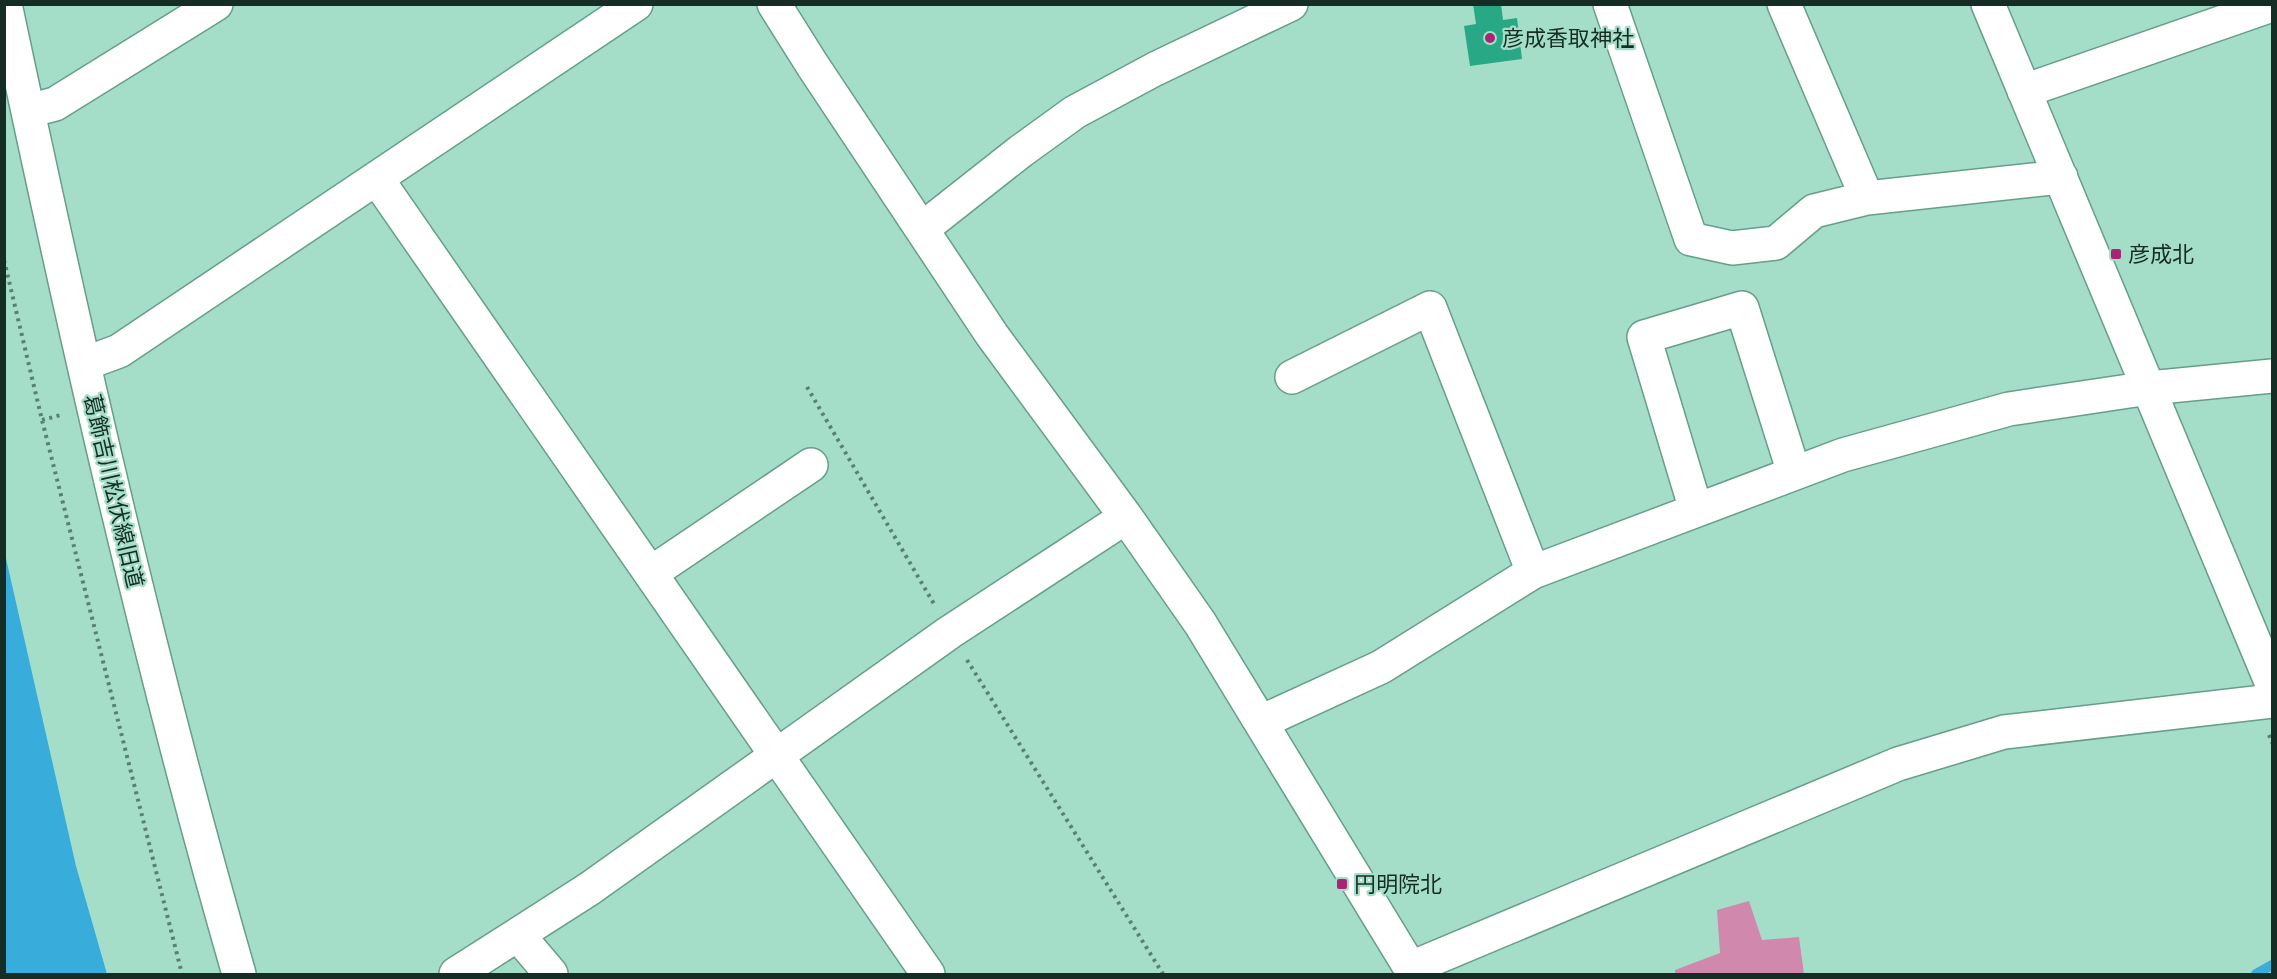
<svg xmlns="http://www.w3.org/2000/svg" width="2277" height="979" viewBox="0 0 2277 979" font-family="Cabin,'Noto Sans JP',sans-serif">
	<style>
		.green { fill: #d088ac }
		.water { fill: #38addb }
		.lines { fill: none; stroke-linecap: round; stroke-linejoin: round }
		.stream { stroke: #38addb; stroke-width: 10 }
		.building { fill: #28a884 }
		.minor-casing { stroke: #669e89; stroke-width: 36 }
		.path { stroke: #598071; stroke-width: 4; stroke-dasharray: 3 4.5; stroke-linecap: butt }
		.minor { stroke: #fff; stroke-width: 33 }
		.poi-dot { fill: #a72674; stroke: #a5dec8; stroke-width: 2 }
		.labels { text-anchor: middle; stroke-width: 4.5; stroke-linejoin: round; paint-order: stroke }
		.poi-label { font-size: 22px; fill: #162d25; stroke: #a5dec8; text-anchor: start }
		.street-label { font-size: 22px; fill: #162d25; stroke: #a5dec8 }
	</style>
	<rect width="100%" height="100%" fill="#a5dec8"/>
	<path class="green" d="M1749,901L1762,940L1799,937L1804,974H1675V970L1720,953L1717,910Z"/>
	<path class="water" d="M5,554L76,866L107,974H5Z"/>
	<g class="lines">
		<path class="stream" d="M2256,974L2272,965"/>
	</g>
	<path class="building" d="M1473,4H1501L1503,20L1517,18L1522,59L1470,66L1464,26L1476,24Z"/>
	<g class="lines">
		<g class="minor-casing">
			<path id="minor" d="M5,4C74,330 147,655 239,974
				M774,4L813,66L992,335L1126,517L1200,623L1414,974
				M1610,4L1691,239L1732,248L1776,243L1814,211L1867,198L1784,4
				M1988,4L2272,684
				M2024,91L2272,5
				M28,111L55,104L216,4
				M377,179L928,974
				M1867,198L2061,177
				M922,229L1021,151L1075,112L1155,69L1291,4
				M84,364L119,351L636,4
				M1292,377L1430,308L1533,572
				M1696,510L1644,337L1742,308L1794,473
				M651,573L811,465
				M1261,722L1381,667L1533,572L1843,455L2009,409L2149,388L2272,376
				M518,935L551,974
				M1411,968L1898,764L2004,732L2272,701
				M456,974L589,889L950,632L1126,517"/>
		</g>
		<path class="path" d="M4,260L42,420L182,974
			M807,387L934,604
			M42,420L61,415
			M967,660L1163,974
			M2269,735L2272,743"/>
		<use href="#minor" class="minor"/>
	</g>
	<g class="poi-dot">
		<circle cx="1490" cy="38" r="6"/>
		<rect x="2110" y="248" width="12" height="12" rx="3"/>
		<rect x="1336" y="878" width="12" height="12" rx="3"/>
	</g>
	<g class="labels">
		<g class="poi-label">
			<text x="1502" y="46">彦成香取神社</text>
			<text x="2128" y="262">彦成北</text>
			<text x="1354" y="892">円明院北</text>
		</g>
		<g class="street-label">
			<text transform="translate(114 491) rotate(77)" y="8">葛飾吉川松伏線旧道</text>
		</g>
	</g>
	<rect width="2277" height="979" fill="none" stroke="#162d25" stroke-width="12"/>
</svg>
